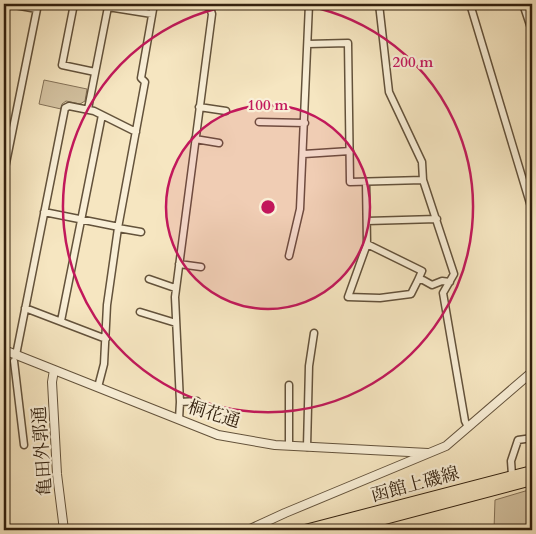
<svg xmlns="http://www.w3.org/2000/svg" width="536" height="534" viewBox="0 0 536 534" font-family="Cardo,'Noto Serif JP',serif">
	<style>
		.green { fill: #d5c4a3; stroke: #847258 }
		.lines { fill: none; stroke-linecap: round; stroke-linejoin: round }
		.minor-casing { stroke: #63523b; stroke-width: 9 }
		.tertiary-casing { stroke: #63523b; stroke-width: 10 }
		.primary-casing { stroke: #32200e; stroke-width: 12 }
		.minor { stroke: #f9efd7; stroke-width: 6 }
		.tertiary { stroke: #f9efd7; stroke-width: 8 }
		.primary { stroke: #f6e6c1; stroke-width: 10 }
		.ring { fill: none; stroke: #c2185b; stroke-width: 2.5 }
		.labels { text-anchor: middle; stroke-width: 4.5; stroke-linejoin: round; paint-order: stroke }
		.street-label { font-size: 18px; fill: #32200e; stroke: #f9efd7 }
		.centre { fill: #c2185b; stroke: #f9efd7; stroke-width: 2.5 }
		.ring-label { font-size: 15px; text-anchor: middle; font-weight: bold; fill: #c2185b; stroke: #f9efd7; stroke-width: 4.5; stroke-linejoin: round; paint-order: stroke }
	</style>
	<rect width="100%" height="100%" fill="#f6e6c1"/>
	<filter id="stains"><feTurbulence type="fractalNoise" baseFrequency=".004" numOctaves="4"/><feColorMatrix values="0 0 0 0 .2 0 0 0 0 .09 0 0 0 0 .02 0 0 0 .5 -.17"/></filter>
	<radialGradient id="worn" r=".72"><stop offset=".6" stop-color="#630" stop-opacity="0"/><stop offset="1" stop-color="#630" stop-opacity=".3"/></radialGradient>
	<path class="green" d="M44,80L87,89L85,101L80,104L66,101L62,104L61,109L39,104Z
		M532,489V530H494L495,500Z"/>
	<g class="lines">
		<g class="minor-casing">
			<path id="minor" d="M74,4L62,65L95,72
				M102,4L108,7L152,14
				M379,4L389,92L422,162L423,180L454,274L443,293L465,421L468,427
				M470,4L532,210
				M523,4L532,31
				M308,44L348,43L350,182L423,180
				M199,107L226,111
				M88,109L108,7
				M259,122L305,123
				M195,139L219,143
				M304,154L350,151
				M4,173L37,9L9,4
				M366,182L367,244L348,297L380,298L411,294L418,280H423L432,285L442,281L450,282
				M44,212L119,227
				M367,221L437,219
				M118,228L141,232
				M367,244L422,271L418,280
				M289,256L300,209L309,4
				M179,264L201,267
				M149,279L175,288
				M25,308L106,339
				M140,312L176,323
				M61,321L102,115
				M16,355L65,108L69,106L94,111L136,132
				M14,361L24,445
				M289,385V445
				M98,387L104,364L107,305L118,228L145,82L141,78L154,4
				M180,402L197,401
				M179,419L180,402L175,297L212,14L210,8L202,4
				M307,447L309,366L314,333
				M512,475L511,461L518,440L532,438"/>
		</g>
		<g class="tertiary-casing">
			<path id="tertiary" d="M4,350L218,435L275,445L428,453
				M54,370L52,382L57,474L64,530
				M248,530L285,513L446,446L532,372"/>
		</g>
		<g class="primary-casing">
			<path id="primary" d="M305,530L532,471
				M343,530L532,480"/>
		</g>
		<use href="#minor" class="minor"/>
		<use href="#tertiary" class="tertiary"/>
		<use href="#primary" class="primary"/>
	</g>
	<circle cx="268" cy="207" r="102" fill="#c2185b" fill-opacity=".12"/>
	<g class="ring">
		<circle cx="268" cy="207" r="102"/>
		<path d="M295 4A205 205 0 1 1 241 4"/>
	</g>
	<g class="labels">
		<g class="street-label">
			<text transform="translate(214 414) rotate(17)" y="6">桐花通</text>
			<text transform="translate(42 451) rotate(-94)" y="6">亀田外郭通</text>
			<text transform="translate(415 484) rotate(-15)" y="6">函館上磯線</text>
		</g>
	</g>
	<circle cx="268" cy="207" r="8" class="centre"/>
	<g class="ring-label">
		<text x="413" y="67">200 m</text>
		<text x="268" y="110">100 m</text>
	</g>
	<rect width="536" height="534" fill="none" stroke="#f6e6c1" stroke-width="20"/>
	<rect x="5" y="5" width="526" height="524" fill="none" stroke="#32200e" stroke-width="2.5"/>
	<rect x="10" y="10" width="516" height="514" fill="none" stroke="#32200e"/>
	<rect width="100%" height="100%" filter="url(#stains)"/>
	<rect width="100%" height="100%" fill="url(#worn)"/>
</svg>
